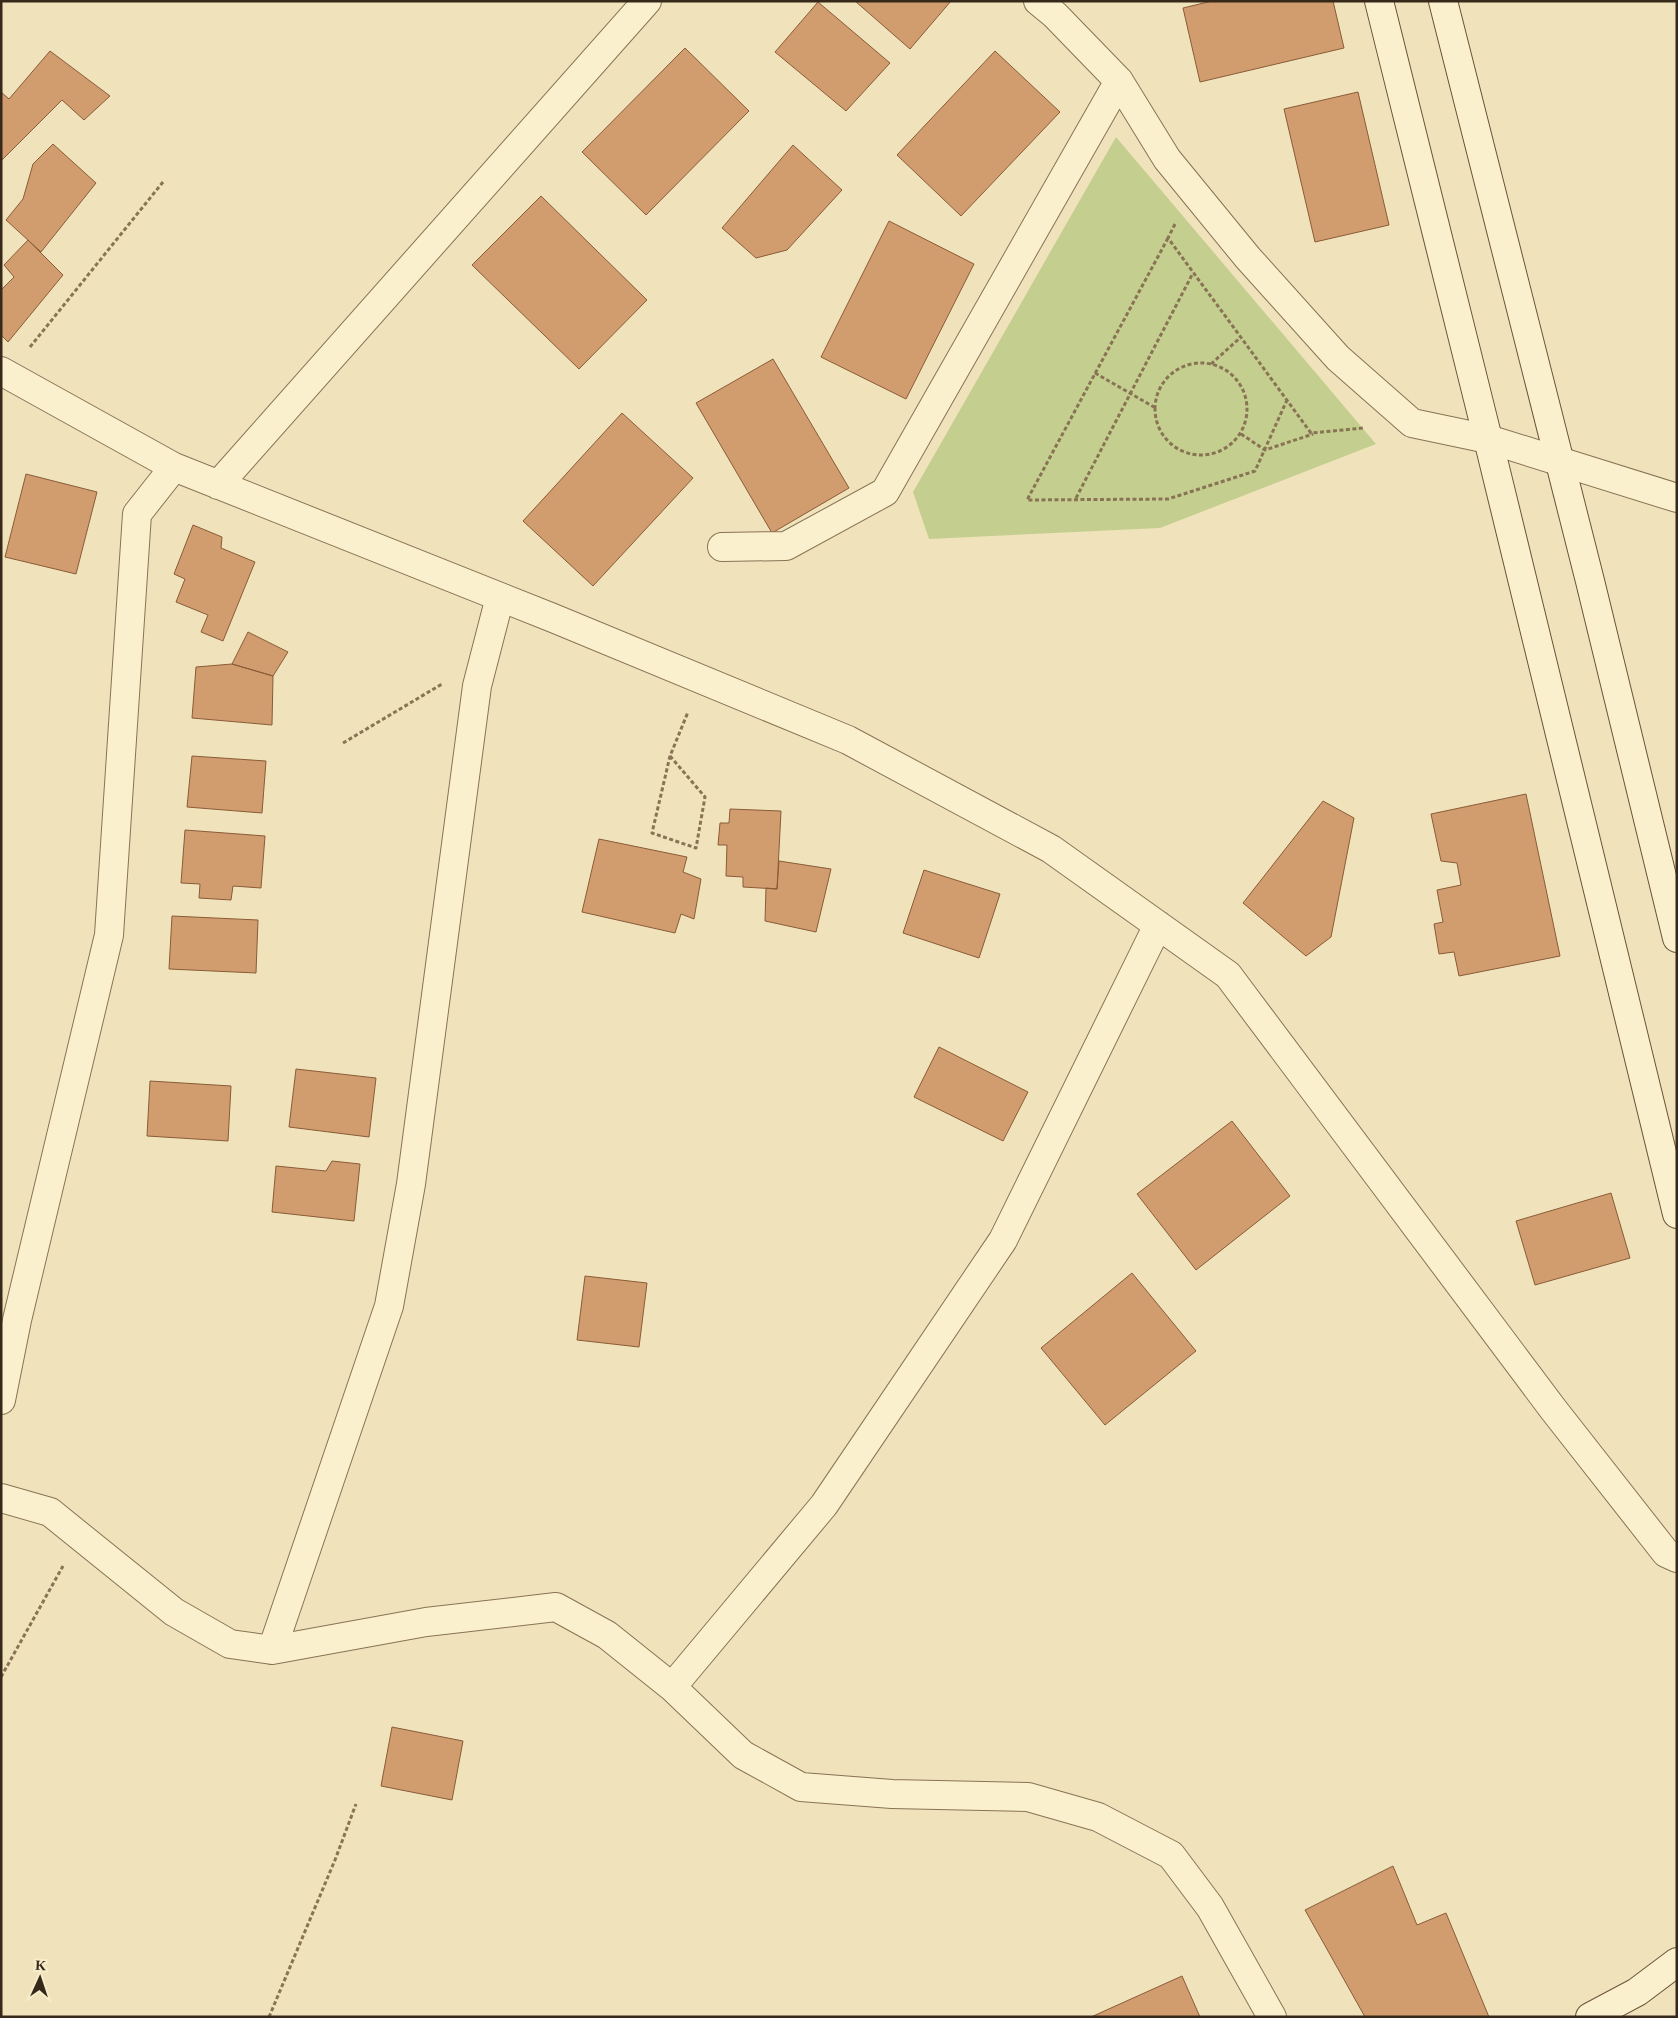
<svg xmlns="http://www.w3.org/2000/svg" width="1678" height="2018" viewBox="0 0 1678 2018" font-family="'Times New Roman',serif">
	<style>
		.green { fill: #c4cf8f }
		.building { fill: #d19c6e; stroke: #895c38 }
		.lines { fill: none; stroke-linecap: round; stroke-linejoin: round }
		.street-casing { stroke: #887354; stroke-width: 30 }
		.secondary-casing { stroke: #6a5337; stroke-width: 30 }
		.path { stroke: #887354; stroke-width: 3; stroke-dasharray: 4 2.5; stroke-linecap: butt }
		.street { stroke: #fbf0ce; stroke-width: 28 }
		.secondary { stroke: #fbf0ce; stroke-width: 28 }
	</style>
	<rect width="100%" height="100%" fill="#f0e3bb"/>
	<path class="green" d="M1116,137L1376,444L1160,528L929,539L913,492Z"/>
	<path class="building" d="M855,1H951L910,49Z
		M1212,1H1333L1344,48L1200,82L1183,8Z
		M818,2L890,63L846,111L775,52Z
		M685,48L749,111L646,215L582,152Z
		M50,51L110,96L84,120L62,100L1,161V92L9,99Z
		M995,51L1060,112L961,216L897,155Z
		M1358,92L1389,225L1315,242L1284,109Z
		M53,144L96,183L41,252L6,220L23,199L33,164Z
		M793,145L842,190L787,250L756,258L722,228Z
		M541,196L647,300L579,369L472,265Z
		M889,221L974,264L906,399L821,357Z
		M28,240L63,275L8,342L1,335V290L14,277L4,265Z
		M773,359L849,488L772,533L696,403Z
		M622,413L693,478L593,586L523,521Z
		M26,474L97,492L76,574L5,557Z
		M193,525L222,537L221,548L255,562L223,641L201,632L208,615L176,602L185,579L174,574Z
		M248,632L288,652L273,676L232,664Z
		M232,664L273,676L272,725L192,718L196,667Z
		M192,756L266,761L262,813L187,807Z
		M1526,794L1560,956L1459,976L1454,952L1439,954L1434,924L1443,922L1437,890L1461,885L1457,863L1441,861L1431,814Z
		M1323,801L1354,818L1331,937L1306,956L1243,903Z
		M730,809L781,811L777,889L743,887V877L726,876L727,845H718L720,823H729Z
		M185,830L265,836L261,888L233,886L231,900L199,898L200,884L181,883Z
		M599,839L687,857L683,872L701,879L694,919L681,914L675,933L582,912Z
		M779,861L831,869L816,932L765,921L766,888L777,889Z
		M924,870L1000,894L979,958L903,933Z
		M172,916L258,920L256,973L169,969Z
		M939,1047L1028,1092L1003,1141L914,1097Z
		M296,1069L376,1078L369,1137L289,1127Z
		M150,1081L231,1086L228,1141L147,1136Z
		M1232,1121L1290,1196L1196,1270L1137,1194Z
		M332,1161L360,1164L354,1221L272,1212L276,1166L326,1171Z
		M1611,1193L1630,1258L1535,1285L1516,1221Z
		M1132,1273L1196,1351L1105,1425L1041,1348Z
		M585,1276L647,1283L639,1347L577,1340Z
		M392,1727L463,1741L452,1800L381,1786Z
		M1393,1866L1417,1925L1446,1913L1489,2017H1365L1305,1910Z
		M1182,1976L1200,2017H1091Z"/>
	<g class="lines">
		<g class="street-casing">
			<path id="street" d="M1038,1L1055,15L1119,81L1167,159L1248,258L1338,358L1412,423L1488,439L1677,498
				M1,371L174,467L553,618L848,740L1051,849L1228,975L1553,1409L1666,1553L1677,1558
				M218,485L647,1
				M722,547L786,546L885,492L1119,81
				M1,1400L17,1320L109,935L137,514L174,467
				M1,1498L50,1512L174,1612L230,1644L272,1650L426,1622L556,1607L607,1635L672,1687L743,1755L801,1787L892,1794L1028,1797L1098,1817L1171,1855L1210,1907L1272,2017
				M272,1650L389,1306L411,1184L477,686L500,597
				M672,1687L824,1505L1003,1240L1158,925"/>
		</g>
		<g class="secondary-casing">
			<path id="secondary" d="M1379,1L1488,439L1677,1214
				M1443,1L1590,581L1677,938
				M1590,2017L1637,1992L1677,1962"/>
		</g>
		<path class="path" d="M1175,224L1168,238L1311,433L1364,428
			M1168,238L1027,500L1168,499L1255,471L1287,400
			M30,347L163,182
			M1155 409a46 46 0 1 1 92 0a46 46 0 1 1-92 0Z
			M1211,364L1241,337
			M1095,373L1154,407
			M1241,434L1265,450L1313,434
			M1076,498L1193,273
			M343,743L442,684
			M670,756L705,797L696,848L652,833L670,756L688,712
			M1,1677L63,1566
			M269,2017L335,1860L356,1804"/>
		<use href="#street" class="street"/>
		<use href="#secondary" class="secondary"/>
	</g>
	<rect width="1678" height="2018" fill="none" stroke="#36291a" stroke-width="5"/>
	<g transform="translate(40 1978) rotate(3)" stroke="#f7edcb" stroke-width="4" paint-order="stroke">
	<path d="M0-4L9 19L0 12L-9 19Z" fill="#36291a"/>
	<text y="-8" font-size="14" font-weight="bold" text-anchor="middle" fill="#36291a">K</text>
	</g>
</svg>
